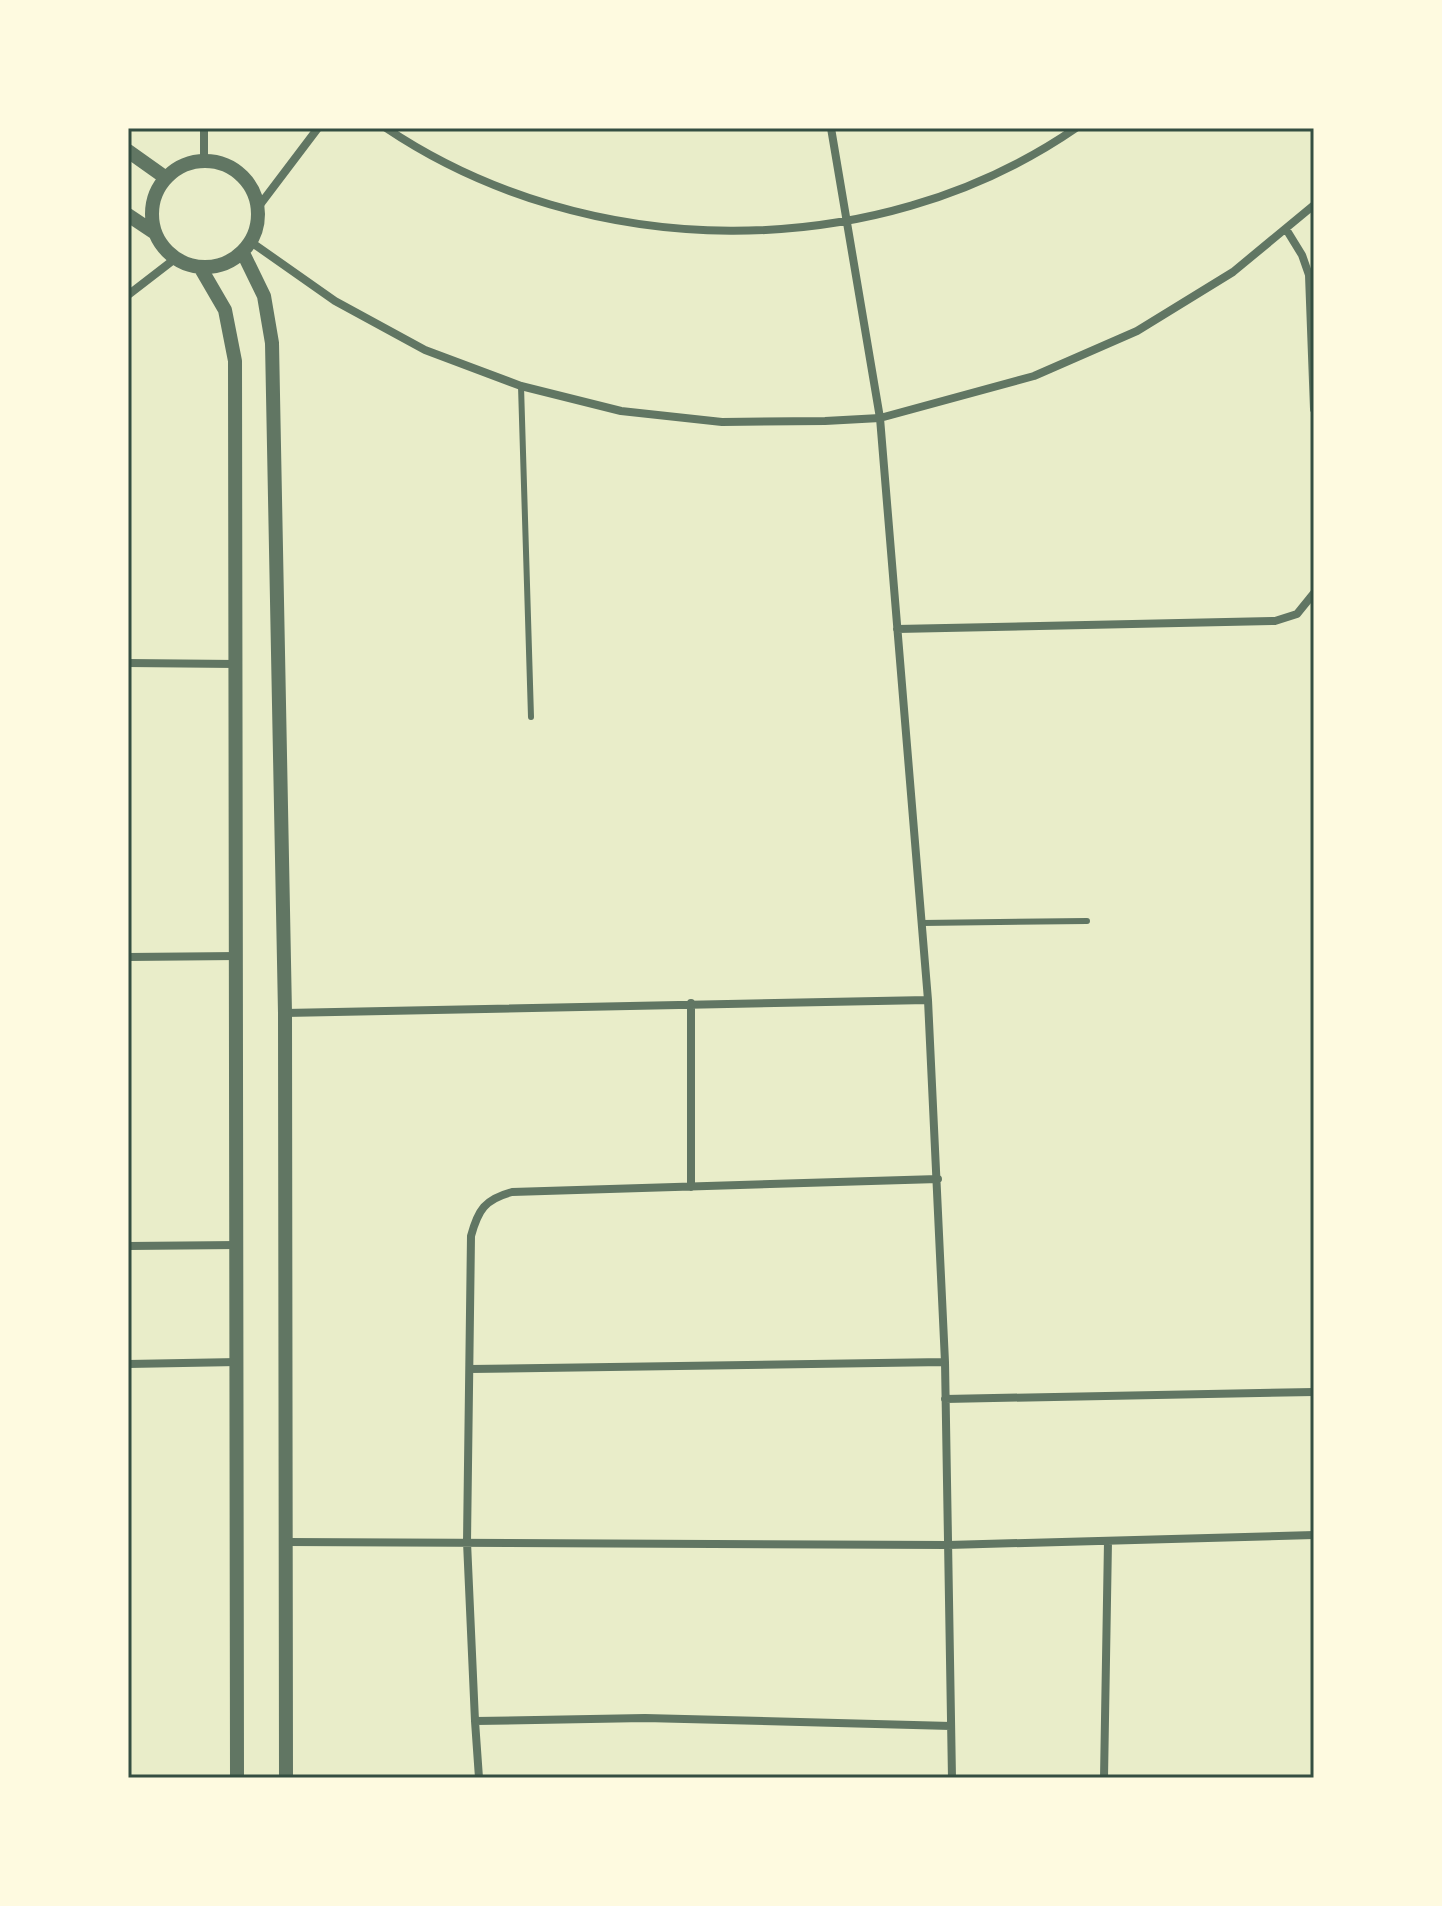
<svg xmlns="http://www.w3.org/2000/svg" width="1442" height="1906" viewBox="0 0 1442 1906" font-family="'Exo 2',sans-serif">
	<style>
		.lines { fill: none; stroke-linecap: round; stroke-linejoin: round }
		.service { stroke: #617663; stroke-width: 6 }
		.minor { stroke: #617663; stroke-width: 8 }
		.tertiary { stroke: #617663; stroke-width: 14 }
		.neatline { fill: none; stroke: #344e41; stroke-width: 3 }
	</style>
	<rect width="100%" height="100%" fill="#e9edc9"/>
	<g class="lines">
		<path class="service" d="M521,386L531,717
			M922,923L1087,921"/>
		<path class="minor" d="M386,128C587,263 874,267 1076,128
			M831,128L880,418L928,1000L945,1362L952,1778
			M204,160V128
			M259,206L318,128
			M1286,229L1302,255L1309,275L1314,409
			M251,242L335,301L425,350L521,386L621,411L722,422L825,421L880,418L1034,376L1137,331L1233,272L1314,205
			M128,295L176,258
			M897,629L1275,621L1297,614L1314,593
			M128,663L236,664
			M128,957L238,956
			M285,1013L928,1000
			M691,1187V1003
			M128,1246L238,1245
			M128,1364L238,1362
			M470,1369L945,1362
			M945,1399L1314,1392
			M287,1542L948,1545L1314,1535
			M475,1721L467,1542L471,1236C478,1210 485,1199 512,1192L938,1179
			M479,1778L475,1721L645,1718L951,1726
			M1104,1778L1108,1541"/>
		<path class="tertiary" d="M128,151L166,178
			M152 214a53 53 0 1 1 106 0a53 53 0 1 1-106 0Z
			M128,215L155,233
			M243,253L264,296L272,343L285,1013L286,1778
			M200,267L225,310L235,361L237,1778"/>
	</g>
	<rect width="1442" height="1906" fill="none" stroke="#fefae0" stroke-width="260"/>
	<rect x="130" y="130" width="1182" height="1646" class="neatline"/>
</svg>
